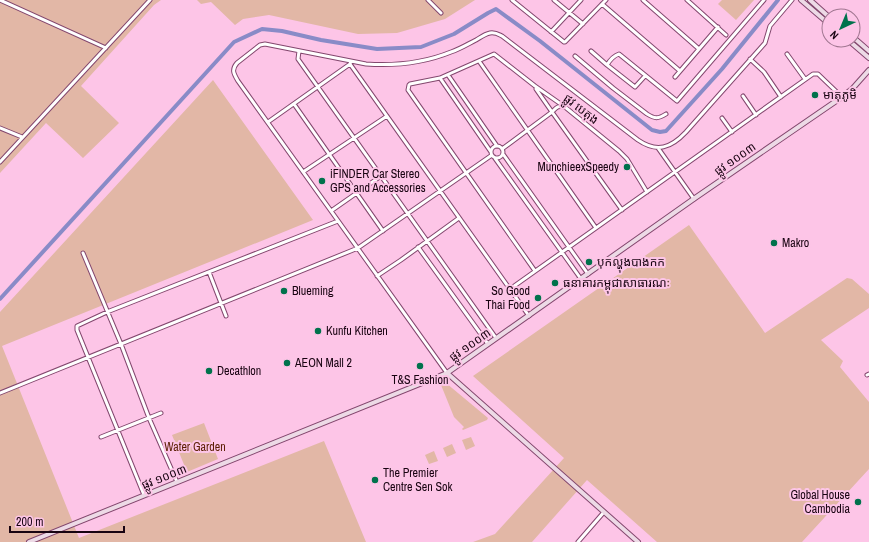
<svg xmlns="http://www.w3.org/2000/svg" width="869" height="542" viewBox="0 0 869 542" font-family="'Archivo Narrow','Noto Sans Khmer',sans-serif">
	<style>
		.green { fill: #e2b7a6 }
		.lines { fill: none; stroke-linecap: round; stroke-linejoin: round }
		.canal { stroke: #898bc7; stroke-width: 4 }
		.minor-casing { stroke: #83476e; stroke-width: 5 }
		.secondary-casing { stroke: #83476e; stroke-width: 6 }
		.minor { stroke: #fff; stroke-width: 3 }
		.secondary { stroke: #eddae6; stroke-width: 4 }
		.poi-dot { fill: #00724c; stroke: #fdc5e7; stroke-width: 1.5 }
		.labels { text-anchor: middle; stroke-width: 4; stroke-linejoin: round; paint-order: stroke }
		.poi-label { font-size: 12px; fill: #180311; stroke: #fdc5e7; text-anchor: start }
		.street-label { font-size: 12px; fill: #180311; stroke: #fdc5e7 }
		.park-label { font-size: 12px; fill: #5a1e02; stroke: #fdc5e7 }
	</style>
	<rect width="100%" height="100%" fill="#fdc5e7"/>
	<path class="green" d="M0,0H161L154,5L81,86L119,123L83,158L46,123L0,173Z
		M197,0H475L445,19L397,33L358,34L269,15L243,19L235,25L211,2L201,4Z
		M722,0H754L736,20L718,4Z
		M213,80L313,220L2,346L79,538L324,441L366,542H0V312Z
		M689,225L765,333L847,278L852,279L869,294V308L821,340L843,361L840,367L869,402V469L802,542H657L587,480L532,542H473L495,534L564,458L473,376Z
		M446,383L488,418L487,420L463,430L462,429L464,427L454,417L441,385Z
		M204,423L218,459L187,472L172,435Z
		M471,437L475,446L466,450L462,440Z
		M452,444L456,453L447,457L443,448Z
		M434,451L438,461L429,464L425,455Z"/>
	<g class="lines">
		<path class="canal" d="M0,299L234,42L262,29L282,31L321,40L377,49L421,47L454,34L488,13L496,9L540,41L652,130L660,132L666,131L722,69L778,0"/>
		<g class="minor-casing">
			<path id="minor" d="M0,0L106,48
				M428,0L441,13
				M512,0L564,42H565L606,0
				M554,0L583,24
				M643,0L699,49
				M687,0L726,35
				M602,4L680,71
				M551,32L581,0
				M299,51L298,59L496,338
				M591,51L607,65
				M787,54L805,79
				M575,56L613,88L647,114C655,119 658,119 666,114
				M750,59L764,72L781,97
				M351,61L350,64L529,316
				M479,61L596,228
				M448,75L497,146
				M645,76L635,87L607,65C610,60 613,56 619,54L677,101L764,0
				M675,77L718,27
				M440,78L491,152
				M536,89L552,112L622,210
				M743,96L756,115
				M294,104L383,231
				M722,118L732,132
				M268,122L350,64
				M0,128L22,137
				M491 152a6 6 0 1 1 12 0a6 6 0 1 1-12 0Z
				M658,148L694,199
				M502,149L552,112C556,108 558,105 564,107
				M503,154L588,274
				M494,157L581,279
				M0,162L150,0
				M303,172L387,116
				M331,211L381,176
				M418,247L488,344
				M83,253L121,344L149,418L177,482
				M535,271L408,90L409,85L410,84L440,78L494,54L535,86L565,107L619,151L627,159L647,192
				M209,272L226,316
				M377,276L401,260L459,218
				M510,289L813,74H818L842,97
				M447,373L238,81C234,74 231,70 237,63L260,45L265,44L366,64C395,66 424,63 451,52C460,49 468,44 476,40C481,37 485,34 490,33C495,32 498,34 502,36L638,140C657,153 671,148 686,132L765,43L770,26L792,0
				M867,375L869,374
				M0,393L358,248L492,155
				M101,437L161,413
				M144,495L77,330V326L107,312L338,221
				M578,542L604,512"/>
		</g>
		<g class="secondary-casing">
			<path id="secondary" d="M801,0L829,24
				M810,0L829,17
				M853,37L869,51
				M848,40L869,58
				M447,373L638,542
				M29,542L447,373L695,198L842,97L853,88L869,70"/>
		</g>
		<use href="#minor" class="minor"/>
		<use href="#secondary" class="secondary"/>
	</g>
	<g class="poi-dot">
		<circle cx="815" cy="95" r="4"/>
		<circle cx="627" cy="167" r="4"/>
		<circle cx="322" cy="181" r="4"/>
		<circle cx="774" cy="243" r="4"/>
		<circle cx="589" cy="262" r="4"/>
		<circle cx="555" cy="283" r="4"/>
		<circle cx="284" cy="291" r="4"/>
		<circle cx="538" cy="298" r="4"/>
		<circle cx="318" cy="331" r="4"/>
		<circle cx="287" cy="363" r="4"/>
		<circle cx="420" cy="366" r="4"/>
		<circle cx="209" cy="371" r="4"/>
		<circle cx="375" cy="480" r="4"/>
		<circle cx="858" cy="502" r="4"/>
	</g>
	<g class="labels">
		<g class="poi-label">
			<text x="823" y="99">មាតុភូមិ</text>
			<text x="619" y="171" text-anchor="end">MunchieexSpeedy</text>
			<text x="330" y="178">iFINDER Car Stereo<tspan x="330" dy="14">GPS and Accessories</tspan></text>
			<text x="782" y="247">Makro</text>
			<text x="597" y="266">បុកល្ហុងបាងកក</text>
			<text x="563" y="287">ធនាគារកម្ពុជាសាធារណៈ</text>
			<text x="292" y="295">Blueming</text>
			<text x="530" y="295" text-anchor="end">So Good<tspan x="530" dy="14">Thai Food</tspan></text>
			<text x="326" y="335">Kunfu Kitchen</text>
			<text x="295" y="367">AEON Mall 2</text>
			<text x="217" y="375">Decathlon</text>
			<text x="420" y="384" text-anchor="middle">T&amp;S Fashion</text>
			<text x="383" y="477">The Premier<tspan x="383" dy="14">Centre Sen Sok</tspan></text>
			<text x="850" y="499" text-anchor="end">Global House<tspan x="850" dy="14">Cambodia</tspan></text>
		</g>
		<g class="street-label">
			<text transform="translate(581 109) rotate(38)" y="4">ផ្លូវ បេតុង</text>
			<text transform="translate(735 159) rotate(-35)" y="4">ផ្លូវ ១០០៣</text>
			<text transform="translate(470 345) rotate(-35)" y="4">ផ្លូវ ១០០៣</text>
			<text transform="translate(164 477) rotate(-22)" y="4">ផ្លូវ ១០០៣</text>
		</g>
		<g class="park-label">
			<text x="195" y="451">Water Garden</text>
		</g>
	</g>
	<g transform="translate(841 28) rotate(224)"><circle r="19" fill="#fdc5e7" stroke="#a17791"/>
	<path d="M0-3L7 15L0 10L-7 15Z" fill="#00724c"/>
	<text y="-6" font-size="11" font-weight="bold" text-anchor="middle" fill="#180311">N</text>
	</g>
	<path d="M10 526v6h114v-6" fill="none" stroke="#180311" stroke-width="2"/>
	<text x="16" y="526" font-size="12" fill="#180311" stroke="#fdc5e7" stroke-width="3" paint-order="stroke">200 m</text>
</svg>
